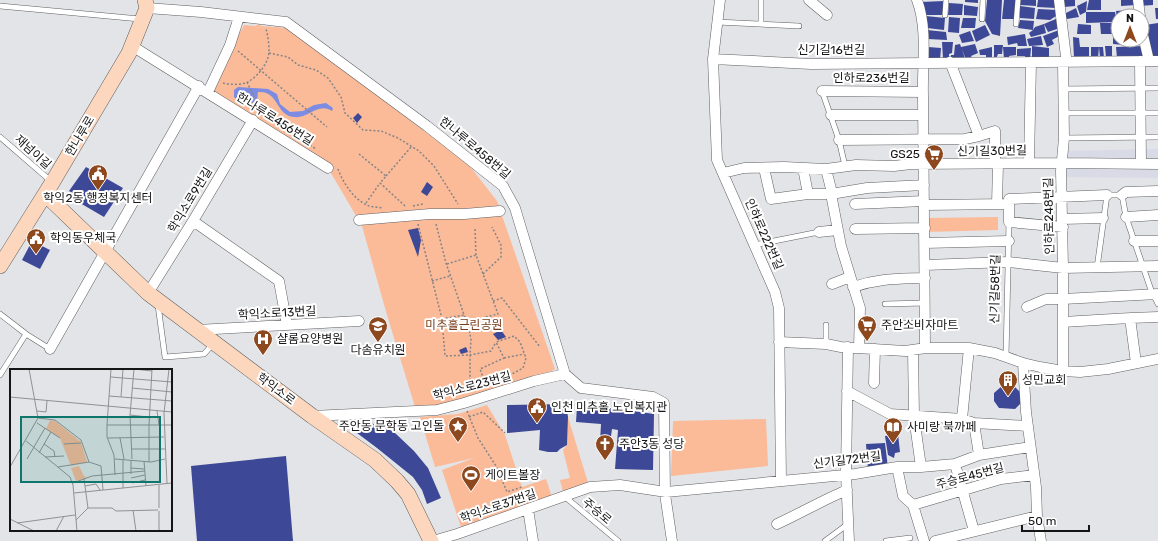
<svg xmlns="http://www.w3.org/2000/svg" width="1158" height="541" viewBox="0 0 1158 541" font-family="Rubik,'Noto Sans KR',sans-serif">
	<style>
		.built { fill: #d8dae5 }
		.green { fill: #fbba98 }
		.water { fill: #7c8ce2 }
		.building { fill: #3d4897 }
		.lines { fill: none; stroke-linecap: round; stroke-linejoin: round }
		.lane-casing { stroke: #5f6062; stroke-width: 6 }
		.street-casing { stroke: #5f6062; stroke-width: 11 }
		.secondary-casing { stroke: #5f6062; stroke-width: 16 }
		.path { stroke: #858587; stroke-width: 1.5; stroke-dasharray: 2 2; stroke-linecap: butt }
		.lane { stroke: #fff; stroke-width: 5 }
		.street { stroke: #fff; stroke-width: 10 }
		.secondary { stroke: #fdd7bd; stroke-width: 15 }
		.labels { text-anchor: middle; stroke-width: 4; stroke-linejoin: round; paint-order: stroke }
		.street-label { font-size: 12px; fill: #151516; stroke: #fff }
		.poi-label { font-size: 12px; fill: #151516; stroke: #fff; text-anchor: start }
		.park-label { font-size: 12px; fill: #783d19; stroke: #fff }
		.inset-road { fill: none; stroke: #919193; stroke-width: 1 }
		.view { fill: #0f766e; fill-opacity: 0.15; stroke: #0f766e; stroke-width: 2 }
		.inset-edge { fill: none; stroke: #151516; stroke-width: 2 }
	</style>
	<rect width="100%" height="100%" fill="#e3e4e7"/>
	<path class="built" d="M1158,149V178L1062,177V151Z"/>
	<path class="green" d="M259,24L261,26L288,28L469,165L497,201L555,369L534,381L439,405L415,407L387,315L362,226L328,168L208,92L244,25L255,26Z
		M998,217V230L927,232V218Z
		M487,405L505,435L522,487L546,479L553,500L500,513L461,527L442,470L474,458L435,467L420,417L458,414Z
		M568,417L589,486L564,496L560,480L570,478L563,450L567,445Z
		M766,419L768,466L671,476L673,421Z"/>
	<path class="water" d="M238,87L268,89L277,94L280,104L290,112L303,111L314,105L326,103L333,108L332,111C317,102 309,119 294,117C275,115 279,90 258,92L257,101L248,105L241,104L234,97V90Z"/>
	<path class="building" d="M965,0H978V3L965,2Z
		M987,0H1002L1000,36L992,34L985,21Z
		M1004,0H1017L1014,19H1002Z
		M1020,0H1036V6L1020,5Z
		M1038,0H1056V8L1037,7Z
		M1064,0H1075V6L1064,7Z
		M1089,0H1101V10H1087Z
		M1121,0H1136V5L1121,6Z
		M1139,0H1153V5L1139,6Z
		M944,1L943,15H924L921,2Z
		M1087,1L1086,12L1080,15L1077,6Z
		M949,3L963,4L962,15H948Z
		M964,5L978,7L977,16L964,15Z
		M1020,6L1035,8L1034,19L1020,18Z
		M1076,8L1079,17L1067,19L1064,14Z
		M1155,8H1158V19H1156Z
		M1038,9L1057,10L1056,16L1050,20L1036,19Z
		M1129,10L1131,16H1118L1117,19L1116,11Z
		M1086,12H1115L1117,22L1086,23Z
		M926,16L945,18L944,30L927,28Z
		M949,17L960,18L959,33L948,32Z
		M963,18H976L975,28H961Z
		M1058,18L1060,28L1048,32L1044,24Z
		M1020,20L1034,21L1033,30L1018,28Z
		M1100,23H1118V34H1101Z
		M1158,23V56H1150L1146,39L1145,25Z
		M1044,24L1046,33L1031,37L1029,33L1033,30L1035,27Z
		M1078,24L1091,25V34H1077Z
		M985,25L990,35L976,42L972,31Z
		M927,30L946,32L947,40L928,39Z
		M1059,30L1061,35L1052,40L1054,44L1047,47L1043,36Z
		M970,31L974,41L962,43L959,35Z
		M1025,34L1027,46H1018L1017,43L1008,45L1007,37Z
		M1041,36L1043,45L1029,46L1027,39Z
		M1073,37L1079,38L1080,47H1089V59H1074Z
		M1113,37H1118V40H1123L1124,45L1113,44Z
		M1126,40H1141L1143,44L1127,45Z
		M942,42H953L952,53L949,54V59H943Z
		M960,44L961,47L975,44L978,53L971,56L972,58L966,60L962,49L965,59H951V55H954L955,45Z
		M994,45H1003L1002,54H998L996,59H994Z
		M1032,46L1049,48V60H1032Z
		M1105,46H1112V58H1106Z
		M1144,46L1143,59L1117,58L1116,47Z
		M928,47L941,48L940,60L927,59Z
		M992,47V60H986V55H980L979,50Z
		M1003,47H1016V55L1009,56V59H1004Z
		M1091,47H1099L1098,58H1091Z
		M1099,47H1103L1104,58H1100Z
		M1031,48L1030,60L1025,62V56H1017V49Z
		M358,113L362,117L357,123L353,118Z
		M86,167L123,188L104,217L80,203L83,199L69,191Z
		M427,182L433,187L427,196L421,192Z
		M418,228L421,240L418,257L408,230Z
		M32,241L50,250L40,269L22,260Z
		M501,330L506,337L498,340L493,334Z
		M466,347L468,352L461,354L459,350Z
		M1002,386H1014L1022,394V402L1015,409L999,408L994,401V393Z
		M566,404L568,417L567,445L560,449L557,452H548L539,450L540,430L507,433V405Z
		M577,406L620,409L654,414L653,470L615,469L618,430L612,429L610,443L600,442L601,424L576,422Z
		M366,423L382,425L395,433L414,451L428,468L441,498L427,504L422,490L413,477L377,448L357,433Z
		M898,434L900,452L895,453L894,458L888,455L885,436Z
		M885,443L888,468L868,471L866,444Z
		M286,456L293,541H197L191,466Z"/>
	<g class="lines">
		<g class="lane-casing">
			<path id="lane" d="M0,6L140,19
				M945,15L946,0
				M982,19L983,0
				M717,22L799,26
				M761,24V0
				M1016,24L1018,0
				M1063,89L1158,88
				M822,91L839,140L845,166
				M1063,113H1158
				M0,137L52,182
				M1064,138L1158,137
				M754,245L819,232
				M1097,268L1107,195H1122L1126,217L1151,290L1158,304
				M885,304L925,303
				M158,305L165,357L204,354L213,344
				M0,314L26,334L50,349
				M884,324L925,323
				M826,325V344
				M1006,357L1009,222
				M0,375L26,334
				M564,496L618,541
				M825,541L848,524
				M886,541L910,538"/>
		</g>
		<g class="street-casing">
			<path id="street" d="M720,0L713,59L717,160L775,292L779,308L781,481
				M809,0L827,15
				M917,0C928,29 922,66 923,96C924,179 925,262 925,345L926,348
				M1059,0L1066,57L1065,62
				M1138,0L1140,16
				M147,8L201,12L286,22L427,126L503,186L515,208L565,374L581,388L653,397L664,403L665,494L672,541
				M1142,31L1149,61
				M132,46L328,168
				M713,59L811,64L1158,61
				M1140,61L1141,164
				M950,62L979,136
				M1063,62L1064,138L1061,171L1063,268V371
				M822,91L923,92
				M208,92L230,45L239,17
				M831,115H923
				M839,140L965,139L979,136L995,131V164
				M1029,163L1031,62
				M764,168L771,199L808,194H831L867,188L924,185
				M803,168L808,194
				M826,169L831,189V194L841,246L860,308L859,348
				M723,173L744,168L784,167L826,169L856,165L894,166L911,164L1062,163L1158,164
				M1122,195L1126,192L1158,191
				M855,204L924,201
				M997,204L998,164
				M1009,204V199L1107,195
				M924,205L1009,204V222L1063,227
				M1126,217L1158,215
				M1062,219L1103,218
				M359,220L430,214H464L500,211
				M193,221L279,281L287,325
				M855,229L925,228
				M819,232L838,230
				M1134,241H1158
				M925,243L1009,241
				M925,265L1008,262L1063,268L1158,266
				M832,284L850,277
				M853,287C880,278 898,279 925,278
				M148,293L193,221L253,120
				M1027,307L1046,299H1063L1158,294
				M1130,318L1136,363
				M1063,322L1130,318L1158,317
				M197,330L359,321
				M779,342L826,344L841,347L905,351L926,348H969L995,353L1023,363L1040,367L1063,371L1080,372L1108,369L1158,359
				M848,347L846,474L849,541
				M50,349L199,86
				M913,350L914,417L921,467
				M1023,363L1026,412L1036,487L1037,516L1041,541
				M874,383L875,349
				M847,391L890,414L962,419L974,423L1028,426
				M312,416L437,410L464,403L534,381L565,374
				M962,419L969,348
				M974,423L979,455
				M955,464L974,531
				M897,467L903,496L913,505L924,541
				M913,505L1001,479L1034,475
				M528,509L533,541
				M777,524C801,513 823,500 847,490
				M433,541L457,534L590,487L620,485L666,492L855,474L897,467H921L955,464L979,455L1030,447
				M935,541L1037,516"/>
		</g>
		<g class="secondary-casing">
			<path id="secondary" d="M45,194L148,293L312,416L375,460L397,481L408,494L431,541
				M0,266L52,183L129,53L147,8L145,0"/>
		</g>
		<path class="path" d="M238,51L327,127
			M269,53L288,57L298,65L316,70L328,78L341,97L345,113L363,130L381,131L398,138L419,151L434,166L458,204
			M247,82L256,102L270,120
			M223,83C230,85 242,85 248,82C258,76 269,63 269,51C269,44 268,36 266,29
			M310,145L316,149
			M359,154L386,176L380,183L405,206
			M338,169C343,183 354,200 369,206C372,207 378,207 382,208
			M386,176L412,146
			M366,203L380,183
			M413,206L423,204
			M418,224L442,319L445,356L470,355V384L487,383L489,385
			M436,224L446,263L469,329L471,340L470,355L491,351L496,342
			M475,229L476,255
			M447,264L476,255L498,314L466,322
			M483,274L501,257V245L492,227
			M432,281L450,276
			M493,301L502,298L540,347
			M442,319L464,315
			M504,358L524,354
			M485,383L480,369L504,358L496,342L514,336L520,342L526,358L523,368L512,374L495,377L487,383
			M467,411L478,438L496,466L507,492L522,487
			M469,417L483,412L505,433"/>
		<use href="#lane" class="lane"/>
		<use href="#street" class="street"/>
		<use href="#secondary" class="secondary"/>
	</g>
	<defs>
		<g id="supermarket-pin" transform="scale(1)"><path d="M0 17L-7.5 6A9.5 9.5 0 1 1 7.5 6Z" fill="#8d481e" stroke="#fff"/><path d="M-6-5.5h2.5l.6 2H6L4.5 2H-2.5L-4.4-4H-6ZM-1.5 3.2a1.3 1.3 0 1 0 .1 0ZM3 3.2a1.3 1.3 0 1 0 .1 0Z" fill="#fff"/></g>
		<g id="civic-pin" transform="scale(1)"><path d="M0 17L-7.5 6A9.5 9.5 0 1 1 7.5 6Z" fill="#8d481e" stroke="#fff"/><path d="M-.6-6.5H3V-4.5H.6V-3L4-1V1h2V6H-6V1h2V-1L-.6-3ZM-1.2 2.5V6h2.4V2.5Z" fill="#fff"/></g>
		<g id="school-pin" transform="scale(1)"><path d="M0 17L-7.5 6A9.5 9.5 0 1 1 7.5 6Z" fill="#8d481e" stroke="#fff"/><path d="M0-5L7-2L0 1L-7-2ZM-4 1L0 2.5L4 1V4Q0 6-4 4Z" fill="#fff"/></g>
		<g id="hospital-pin" transform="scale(1)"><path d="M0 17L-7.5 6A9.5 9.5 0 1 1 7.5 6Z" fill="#8d481e" stroke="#fff"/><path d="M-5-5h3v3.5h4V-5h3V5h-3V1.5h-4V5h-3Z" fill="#fff"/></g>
		<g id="building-pin" transform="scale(1)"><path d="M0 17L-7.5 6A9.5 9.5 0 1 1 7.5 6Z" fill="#8d481e" stroke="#fff"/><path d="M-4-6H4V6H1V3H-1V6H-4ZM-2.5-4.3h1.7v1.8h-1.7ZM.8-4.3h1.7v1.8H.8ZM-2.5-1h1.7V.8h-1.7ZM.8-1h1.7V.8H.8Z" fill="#fff"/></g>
		<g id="sight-pin" transform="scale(1)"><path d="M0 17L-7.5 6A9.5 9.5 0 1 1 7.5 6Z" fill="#8d481e" stroke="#fff"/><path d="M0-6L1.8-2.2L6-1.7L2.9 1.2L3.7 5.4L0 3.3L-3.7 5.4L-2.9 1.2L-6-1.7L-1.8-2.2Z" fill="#fff"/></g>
		<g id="library-pin" transform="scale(1)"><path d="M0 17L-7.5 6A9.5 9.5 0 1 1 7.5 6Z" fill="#8d481e" stroke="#fff"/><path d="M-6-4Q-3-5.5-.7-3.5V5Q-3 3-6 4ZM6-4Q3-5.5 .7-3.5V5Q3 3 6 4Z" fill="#fff"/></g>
		<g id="church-pin" transform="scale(1)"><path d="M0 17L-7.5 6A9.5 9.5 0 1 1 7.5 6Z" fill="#8d481e" stroke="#fff"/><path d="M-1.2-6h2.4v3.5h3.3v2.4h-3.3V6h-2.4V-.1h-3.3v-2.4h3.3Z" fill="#fff"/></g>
		<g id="stadium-pin" transform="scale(1)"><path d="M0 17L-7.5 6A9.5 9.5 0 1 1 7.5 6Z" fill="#8d481e" stroke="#fff"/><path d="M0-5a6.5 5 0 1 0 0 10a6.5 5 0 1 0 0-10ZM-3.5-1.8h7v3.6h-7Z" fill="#fff"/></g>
	</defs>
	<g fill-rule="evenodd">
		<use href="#supermarket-pin" x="934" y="154"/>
		<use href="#civic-pin" x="98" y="174"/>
		<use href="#civic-pin" x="36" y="238"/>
		<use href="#supermarket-pin" x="867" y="325"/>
		<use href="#school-pin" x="378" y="326"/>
		<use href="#hospital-pin" x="263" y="339"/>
		<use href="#building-pin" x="1008" y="380"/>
		<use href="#civic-pin" x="537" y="407"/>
		<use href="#sight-pin" x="458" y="426"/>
		<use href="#library-pin" x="893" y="427"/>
		<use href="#church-pin" x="605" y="444"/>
		<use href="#stadium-pin" x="471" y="475"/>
	</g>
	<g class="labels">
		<g class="street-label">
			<text x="831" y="54">신기길16번길</text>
			<text x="871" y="82">인하로236번길</text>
			<text transform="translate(275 119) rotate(32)" y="4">한나루로456번길</text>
			<text transform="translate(80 136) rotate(-59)" y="4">한나루로</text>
			<text transform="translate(475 148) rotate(40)" y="4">한나루로458번길</text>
			<text transform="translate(992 151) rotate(-1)" y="4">신기길30번길</text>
			<text transform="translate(33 152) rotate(42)" y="4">재넘이길</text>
			<text transform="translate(190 200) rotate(-59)" y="4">학익소로9번길</text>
			<text transform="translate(1049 216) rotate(-91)" y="4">인하로248번길</text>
			<text transform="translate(764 234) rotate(66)" y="4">인하로222번길</text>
			<text transform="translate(995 289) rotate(-89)" y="4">신기길58번길</text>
			<text transform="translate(277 313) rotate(-3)" y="4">학익소로13번길</text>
			<text transform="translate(472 386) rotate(-15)" y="4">학익소로23번길</text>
			<text transform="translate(276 389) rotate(37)" y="4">학익소로</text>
			<text transform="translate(847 460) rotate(-7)" y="4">신기길72번길</text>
			<text transform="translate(970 476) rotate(-15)" y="4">주승로45번길</text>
			<text transform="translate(498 506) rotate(-19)" y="4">학익소로37번길</text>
			<text transform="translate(597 511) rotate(40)" y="4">주승로</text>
		</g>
		<g class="poi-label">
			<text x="920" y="158" text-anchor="end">GS25</text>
			<text x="98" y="202" text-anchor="middle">학익2동 행정복지센터</text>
			<text x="50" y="242">학익동우체국</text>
			<text x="881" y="329">주안소비자마트</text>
			<text x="277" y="343">샬롬요양병원</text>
			<text x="378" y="354" text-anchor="middle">다솜유치원</text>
			<text x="1022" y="384">성민교회</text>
			<text x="551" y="411">인천 미추홀 노인복지관</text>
			<text x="444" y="430" text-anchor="end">주안동 문학동 고인돌</text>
			<text x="907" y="431">사미랑 북까페</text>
			<text x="619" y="448">주안3동 성당</text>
			<text x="485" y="479">게이트볼장</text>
		</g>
		<g class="park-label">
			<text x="464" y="329">미추홀근린공원</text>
		</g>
	</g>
	<g transform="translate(10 369)">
		<rect width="162" height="162" fill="#e3e4e7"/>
		<path d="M40,51L45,52L71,73L77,93L61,97L50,69L36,60ZM69,97L74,107L77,109L66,112L61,99Z" fill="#fbba98"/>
		<path class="inset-road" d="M101,0L97,56V68L104,86L105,106M124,0L142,2M101,8L162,13M122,19L162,23M99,27L162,32M0,28L162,43M111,28L113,0M27,42L36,43L37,32M147,42L149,56M120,46L138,48M28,49L45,51L71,71L79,93L91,97L93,121M27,54L50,69M97,56H162M139,56L142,0M139,56V93M98,69L154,68M110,69L114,90M16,72L60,108L63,116L67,162M34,75L44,82L45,88M54,75L71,74M122,80H155M29,84L41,63M35,88L54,87M17,90L35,59M105,90L141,93L155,90M113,90V119M122,90L120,46L124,0M121,91V105M134,92L136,117M0,98L28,49L19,0M48,98L79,93M121,99L134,100M121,109L135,106M74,110L78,139M63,114L82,107L135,102M122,114L135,111M157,115L154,44L159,0M149,116V139M75,117L86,115L90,121M64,124L162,114M123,141L126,162M149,142V162M0,150L24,162M66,151L78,139H102L106,142L148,141M7,154L65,146M46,162L54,147"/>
		<path class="view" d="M11,48H150V113H11Z"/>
		<rect width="162" height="162" class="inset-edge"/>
	</g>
	<g transform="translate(1130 28)"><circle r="19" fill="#ffffff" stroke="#a1a1a2"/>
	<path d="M0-3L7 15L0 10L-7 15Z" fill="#8d481e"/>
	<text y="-6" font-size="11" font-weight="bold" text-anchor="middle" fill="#151516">N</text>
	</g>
	<path d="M1022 525v6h67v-6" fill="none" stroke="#151516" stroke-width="2"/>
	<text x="1028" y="525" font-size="12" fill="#151516" stroke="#ffffff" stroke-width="3" paint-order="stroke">50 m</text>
</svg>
